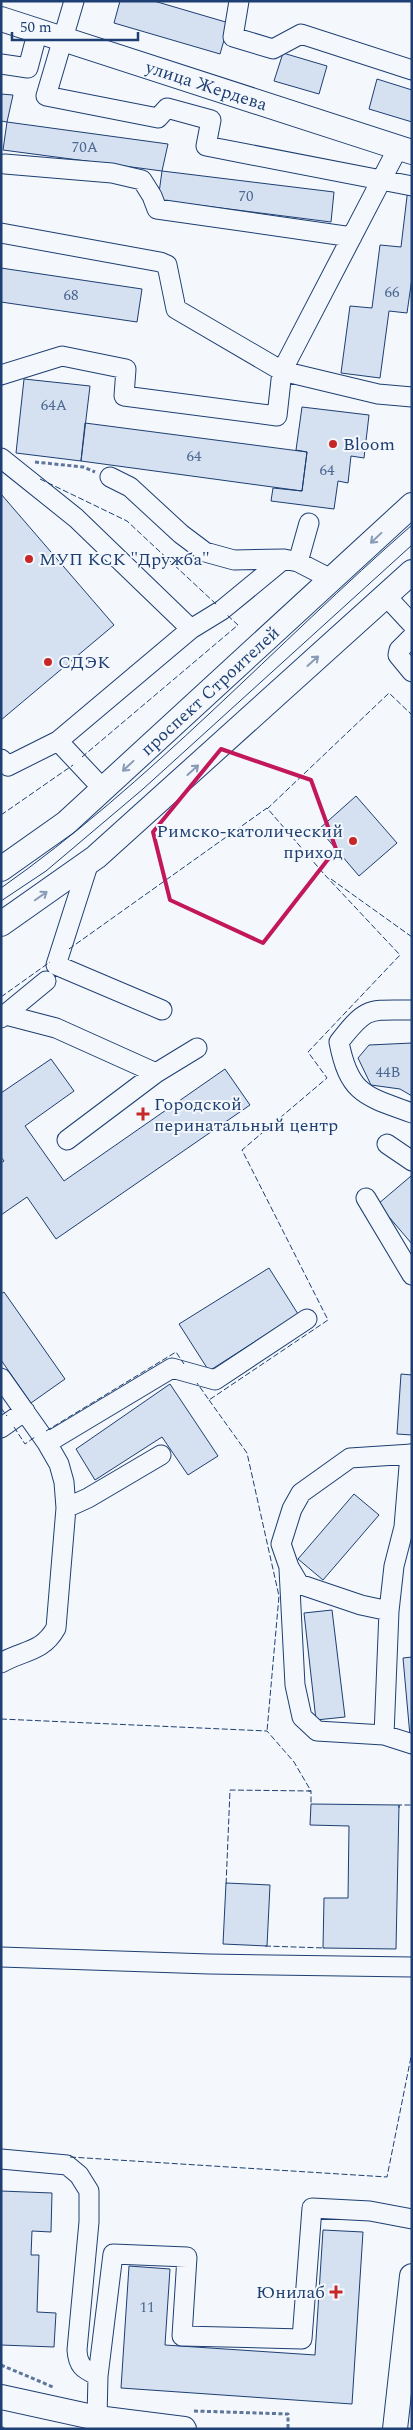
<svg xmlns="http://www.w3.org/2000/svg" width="413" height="2430" viewBox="0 0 413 2430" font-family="Spectral,serif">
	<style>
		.building { fill: #d5e0f0; stroke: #1d3f73 }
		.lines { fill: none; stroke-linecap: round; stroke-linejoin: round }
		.minor-casing { stroke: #1d3f73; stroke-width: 21 }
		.major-casing { stroke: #1d3f73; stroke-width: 26 }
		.path { stroke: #5e769c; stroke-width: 3; stroke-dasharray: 4 2.5; stroke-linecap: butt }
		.minor { stroke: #f4f7fb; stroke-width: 19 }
		.major { stroke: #f4f7fb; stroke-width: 24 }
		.tram { stroke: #1d3f73; stroke-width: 1 }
		.fence { stroke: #1d3f73; stroke-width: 1; stroke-dasharray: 6 2.5; stroke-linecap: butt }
		.oneway { stroke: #889bb7 }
		.marked { fill: none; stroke: #c2185b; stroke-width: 4; stroke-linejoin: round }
		.poi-dot { fill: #c62828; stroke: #f4f7fb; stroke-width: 2 }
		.labels { text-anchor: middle; stroke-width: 4; stroke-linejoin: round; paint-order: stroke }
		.number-label { font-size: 15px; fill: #4b6792 }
		.street-label { font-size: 18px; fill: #1d3f73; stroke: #f4f7fb }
		.poi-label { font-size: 18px; fill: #1d3f73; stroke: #f4f7fb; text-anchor: start }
	</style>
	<rect width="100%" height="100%" fill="#f4f7fb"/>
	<path class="building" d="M120,1H154L229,23L220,54L114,23Z
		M283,53L327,66L319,94L274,81Z
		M377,79L412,90V122L369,109Z
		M1,94L13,95L7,122L1,121Z
		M7,122L168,144L162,171L3,150Z
		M162,171L334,192L331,222L158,200Z
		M408,188H412V278L407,313L389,311L380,378L341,373L350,306L372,308L380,245L401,247Z
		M1,268L142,289L137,322L1,302Z
		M24,379L90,386L81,461L16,453Z
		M302,407L369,415L364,458L351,456L348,483L338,481L334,509L271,501L273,488L302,491L307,452L296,450Z
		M85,423L307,452L302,491L81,461Z
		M1,494L114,625L1,720Z
		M356,796L397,843L359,876L319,829Z
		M412,1043V1096L400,1089L371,1085L358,1058L369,1045Z
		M51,1059L74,1091L25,1126L64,1181L225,1069L250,1105L56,1239L27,1197L1,1215V1163L4,1161L1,1157V1093Z
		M411,1176L412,1178V1244L378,1204Z
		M269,1268L298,1314L209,1371L179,1324Z
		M4,1292L65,1379L31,1403L1,1360V1294Z
		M401,1374L412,1375V1435L397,1434Z
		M170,1384L218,1456L188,1475L162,1437L95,1480L76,1449Z
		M354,1494L379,1515L323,1580L298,1559Z
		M332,1610L345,1717L316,1720L304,1613Z
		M412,1657V1736H410L403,1658Z
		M311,1804L399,1805L396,1949L323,1948L324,1898H348L349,1826L310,1825Z
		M226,1883L270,1885L267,1946L223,1944Z
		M1,2191L52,2193L51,2232L32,2231L31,2255H39L37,2312L56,2313L54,2347L1,2345Z
		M323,2230L363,2232L352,2404L121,2388L129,2266L170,2269L165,2345L315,2355Z"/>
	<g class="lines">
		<g class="minor-casing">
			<path id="minor" d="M74,1L46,96L158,118L167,108L211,120L206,146L412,186
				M239,1L233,37L273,49L301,34L412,70
				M1,64L28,68L38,30
				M5,164L112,173L142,180L152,196L157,209L352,237
				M1,233L160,262L167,265L176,309L282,371L398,148
				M1,375L62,356L126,369L124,396L277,416L282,371L378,394L412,397
				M1,458L76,518L191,629L58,741L103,789
				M110,477L130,487L181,534L205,552L234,560L284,559L298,562L331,579
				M298,562L309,523
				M386,596L412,624
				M191,629L222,610L284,559
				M412,637L399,650L398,655L412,672
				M1,759L8,766L58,741
				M89,862L56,965L162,1010
				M412,1010C368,1010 367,1006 339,1042C349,1094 365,1096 412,1113
				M6,1015L56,1028L156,1073
				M1,1018L46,981
				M67,1140L156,1073L197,1048
				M387,1144L412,1161
				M366,1198L412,1275
				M1,1378L47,1443L172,1368L215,1380L307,1319
				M1,1428L25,1411
				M66,1508L88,1498L161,1455
				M289,1569L295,1685L302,1717L317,1731L384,1735L412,1744
				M389,1611L394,1566L404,1527L410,1454
				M1,1663C23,1650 42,1653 56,1628L66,1508L64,1482L59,1464L47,1443
				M384,1735L389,1611L361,1605L299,1584L289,1567L281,1544L292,1509L301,1493L350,1458L412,1454
				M1,1957L209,1964L412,1967
				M1,2159L67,2165L79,2175L89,2191V2222L77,2350C78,2367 84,2369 98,2376
				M97,2418L98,2376L113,2254L187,2257L182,2336L302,2339L312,2208L370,2211L412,2219"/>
		</g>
		<g class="major-casing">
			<g id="major">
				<path id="s1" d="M1,19L412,152"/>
				<path id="s2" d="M1,869L66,823L412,505"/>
				<path d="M1,924L96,857L412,572"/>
				<path d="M1,2397L97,2418L184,2429"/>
				<path d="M395,2429L412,2276"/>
			</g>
		</g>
		<path class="path" d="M35,462L83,467L95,472
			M1,2365L53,2387
			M194,2411L288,2414V2429
			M1,2427L4,2429"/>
		<use href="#minor" class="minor"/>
		<use href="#major" class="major"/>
		<path class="tram" d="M1,888C149,784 276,644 412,525
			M1,901L46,871L143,789L412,545"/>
		<path class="fence" d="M40,479L127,521L217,605
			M82,757L238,625L226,614
			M267,809L389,693L412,715
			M1,815L73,765
			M331,879L412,937
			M69,949L267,808L324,874L400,955L308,1052L327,1078L242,1150L328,1320L209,1400L197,1383
			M1,997L50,962
			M209,1400L247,1453L279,1596L267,1731
			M1,1408L7,1416
			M14,1427L25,1444L35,1437
			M46,1431L176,1352L184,1364
			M1,1719L267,1731L294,1762L311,1791L230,1790L226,1886
			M308,1791H311V1804
			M399,1808V1805H412
			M265,1946L325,1948
			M70,2157L387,2177L412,2052"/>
	</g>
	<defs><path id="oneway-shaft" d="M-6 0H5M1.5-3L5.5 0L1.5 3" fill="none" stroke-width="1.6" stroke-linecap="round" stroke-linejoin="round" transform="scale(1.25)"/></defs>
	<g class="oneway">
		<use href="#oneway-shaft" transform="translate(376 538) rotate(137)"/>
		<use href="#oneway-shaft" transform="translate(313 661) rotate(-42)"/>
		<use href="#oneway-shaft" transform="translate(128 766) rotate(137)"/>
		<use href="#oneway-shaft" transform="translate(193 770) rotate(-42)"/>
		<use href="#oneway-shaft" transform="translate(41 896) rotate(-35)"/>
	</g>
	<path class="marked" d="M221,749L311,780L336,849L263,943L170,900L153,832Z"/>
	<g class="poi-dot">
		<circle cx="333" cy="444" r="5"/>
		<circle cx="29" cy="559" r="5"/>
		<circle cx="48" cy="662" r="5"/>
		<circle cx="353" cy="841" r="5"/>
		<path d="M140.5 1106.5h5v5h5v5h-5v5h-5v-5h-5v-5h5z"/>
		<path d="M333.5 2284.5h5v5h5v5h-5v5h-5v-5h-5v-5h5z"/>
	</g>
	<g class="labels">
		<g class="number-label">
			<text x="85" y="152">70А</text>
			<text x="246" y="201">70</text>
			<text x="392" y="297">66</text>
			<text x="71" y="300">68</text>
			<text x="54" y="410">64А</text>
			<text x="194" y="461">64</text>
			<text x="327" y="475">64</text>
			<text x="388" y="1077">44В</text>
			<text x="147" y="2312">11</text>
		</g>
		<g class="street-label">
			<text dy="6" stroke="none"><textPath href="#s1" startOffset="216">улица Жердева</textPath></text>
			<text dy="6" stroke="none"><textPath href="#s2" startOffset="275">проспект Строителей</textPath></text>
		</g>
		<g class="poi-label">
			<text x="343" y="450">Bloom</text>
			<text x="39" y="565">МУП КСК "Дружба"</text>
			<text x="58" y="668">СДЭК</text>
			<text x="343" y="837" text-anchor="end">Римско-католический<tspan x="343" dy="21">приход</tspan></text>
			<text x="154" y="1110">Городской<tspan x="154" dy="21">перинатальный центр</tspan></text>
			<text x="325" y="2298" text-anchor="end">Юнилаб</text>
		</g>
	</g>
	<rect width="413" height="2430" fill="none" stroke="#1d3f73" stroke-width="5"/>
	<path d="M12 32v8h126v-8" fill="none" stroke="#1d3f73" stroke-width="2.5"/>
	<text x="20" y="32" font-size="15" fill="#1d3f73" stroke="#f4f7fb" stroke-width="4" paint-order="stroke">50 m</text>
</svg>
